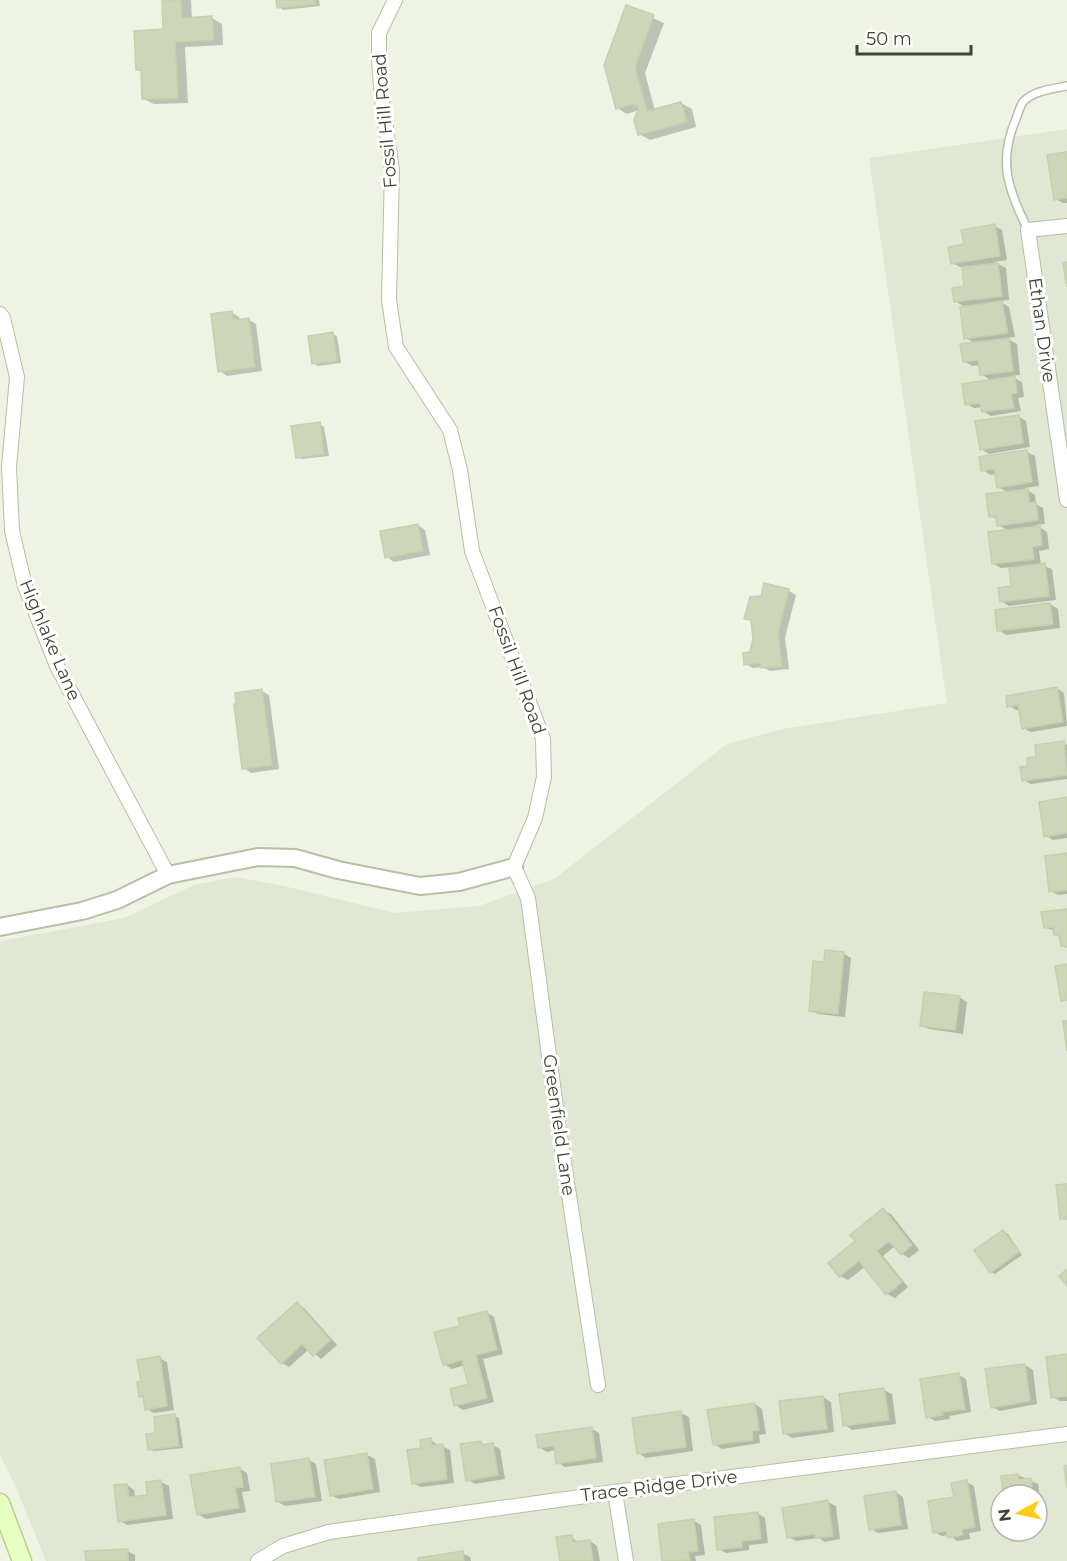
<svg xmlns="http://www.w3.org/2000/svg" width="1067" height="1561" viewBox="0 0 1067 1561" font-family="Montserrat,sans-serif">
	<style>
		.residential { fill: #e0e7d2; fill-rule: evenodd }
		.shadow { fill: #0003 }
		.building { fill: #ced5b9; stroke: #c7d0ac; stroke-width: 1.5 }
		.lines { fill: none; stroke-linecap: round; stroke-linejoin: round }
		.service-casing { stroke: #b7bfa7; stroke-width: 10 }
		.minor-casing { stroke: #b7bfa7; stroke-width: 16 }
		.tertiary-casing { stroke: #b7bfa7; stroke-width: 20 }
		.secondary-casing { stroke: #b9d190; stroke-width: 21 }
		.service { stroke: #fff; stroke-width: 7 }
		.minor { stroke: #fff; stroke-width: 14 }
		.tertiary { stroke: #fff; stroke-width: 16 }
		.secondary { stroke: #e7ffc2; stroke-width: 18 }
		.labels { text-anchor: middle; stroke-width: 6; stroke-linejoin: round; paint-order: stroke }
		.street-label { font-size: 18px; fill: #414534; stroke: #fff }
	</style>
	<rect width="100%" height="100%" fill="#eef3e4"/>
	<path class="residential" d="M1067,129V1561H46L15,1485L0,1455V941L124,918L194,885L235,877L284,886L395,913L479,906L554,879L727,744L783,729L947,703L869,158ZM1001,1495H1037V1531H1001Z"/>
	<path class="shadow" d="M163,0H191L192,19L212,18L222,24L223,45L185,47L188,103L154,104L144,99L142,72L138,70L165,31Z
		M278,0H319L320,6L283,10L279,7Z
		M627,7L664,23L645,73L655,111L681,103L692,109L696,127L650,140L639,134V110L627,114L617,108Z
		M1067,154V203H1063L1055,199Z
		M994,226L1002,230L1007,260L994,262L1006,268L1009,300L999,301L1009,307L1015,337L1006,338L1017,344L1020,375L1012,376L1022,382L1024,397L1018,398L1021,411L991,416L983,411V407L974,408L967,404L992,381L981,374L980,365L972,366L964,361L976,344L966,338L965,307L955,301L966,287L963,267H960L952,263L966,246Z
		M231,312L239,317L240,321L249,320L256,324L262,371L227,376L220,371Z
		M332,334L337,336L341,363L318,366L313,363Z
		M1018,416L1026,421L1030,447L989,454L981,449Z
		M320,424L324,427L329,456L302,459L297,457Z
		M1027,452L1035,456L1039,486L1024,488L1035,495L1036,504L1043,508L1045,524L1036,525L1047,532L1049,549L1039,551L1041,565L1052,569L1056,600L1009,606L1001,601L1013,587L1010,567L1001,568L994,564L1009,531L998,525V520L991,516L1009,493L998,487L996,474L990,475L983,470Z
		M418,525L425,530L430,555L394,562L387,557Z
		M765,584L789,591L796,595L785,638L789,669L770,671L763,667L753,668L745,664L751,653L755,639L753,622L746,618L762,598Z
		M1050,604L1058,609L1060,628L1006,635L999,630Z
		M1057,688L1064,693L1067,726L1031,732L1023,728L1020,710H1016L1009,706Z
		M262,691L269,695L279,769L251,773L244,768Z
		M1064,743L1067,745V779L1031,784L1023,780L1029,767L1038,758Z
		M1067,799V838L1053,840L1046,836Z
		M1067,854V894L1058,895L1051,891Z
		M1067,910V948L1062,945L1061,938L1055,934L1054,931L1045,927Z
		M843,953L851,958L845,1017L818,1014L810,1010L826,964Z
		M959,997L967,1002L963,1034L929,1029L921,1025Z
		M883,1210L891,1214L919,1250L909,1258L902,1254L895,1246L883,1256L908,1287L895,1298L887,1294L866,1266L848,1280L840,1276L857,1241Z
		M1003,1231L1008,1234L1022,1255L995,1274L991,1272Z
		M297,1304L304,1308L337,1345L321,1359L309,1349L289,1367L282,1363Z
		M486,1312L494,1317L503,1354L483,1359L494,1402L463,1410L455,1405L470,1385L465,1365L452,1369L444,1364L462,1327Z
		M1067,1356V1401H1060L1053,1397Z
		M159,1358L167,1362L174,1410L154,1413L147,1409L145,1398L140,1396Z
		M1025,1365L1033,1370L1037,1404L1000,1411L992,1407Z
		M959,1375L966,1379L971,1412L949,1416L950,1419L935,1421L928,1417Z
		M884,1390L892,1394L896,1424L852,1430L845,1425Z
		M823,1397L831,1402L834,1432L792,1438L784,1433Z
		M755,1404L762,1409L766,1434L759,1435L760,1443L722,1449L714,1444Z
		M681,1413L689,1417L693,1451L646,1458L638,1453Z
		M174,1416L179,1418L183,1448L154,1451L149,1449L157,1434Z
		M592,1429L599,1433L603,1462L565,1467L558,1463L556,1450L547,1452L539,1447Z
		M431,1440L439,1446H442L450,1450L454,1483L421,1487L413,1483L422,1449Z
		M481,1443L486,1446L493,1445L500,1449L505,1479L475,1484L468,1480Z
		M367,1455L375,1459L380,1492L339,1499L331,1495Z
		M309,1460L316,1464L322,1501L285,1506L278,1502Z
		M240,1469L247,1473L250,1491L242,1492L246,1512L206,1519L198,1514Z
		M1018,1475L1038,1484L1043,1517L1037,1518V1495H1005L1003,1477Z
		M161,1482L169,1486L173,1519L127,1525L120,1521L127,1485L134,1490L135,1498L149,1496Z
		M967,1482L974,1486L981,1531L969,1533L970,1539L957,1541L949,1535L942,1536L934,1532Z
		M895,1492L903,1497L908,1529L878,1533L871,1529Z
		M828,1502L836,1506L840,1539L825,1542L819,1538L796,1541L788,1537Z
		M757,1513L765,1518L768,1543L749,1545V1550L726,1553L719,1549Z
		M694,1521L701,1525L705,1555L695,1556L696,1561H664L659,1525Z
		M571,1537L579,1543L590,1541L597,1546L600,1561H561Z
		M127,1551L135,1555V1561H87Z
		M462,1553L470,1557L471,1561H420Z"/>
	<path class="building" d="M162,0H181L182,18L212,16L214,40L175,42L178,98L142,99L141,70H136L134,31L163,29Z
		M276,0H315L316,4L277,8Z
		M626,5L654,15L635,67L647,111L681,102L687,122L638,135L634,120L639,107L632,104L616,109L604,65Z
		M1067,152V198L1054,200L1047,155Z
		M995,224L1000,256L951,264L948,247L964,244L961,230Z
		M1067,262V287L1063,263Z
		M998,263L1002,296L954,302L952,288L964,286L962,267Z
		M1002,301L1008,333L964,339L960,307Z
		M232,311L233,320L249,318L255,367L218,372L211,314Z
		M333,332L337,361L312,364L308,336Z
		M1009,338L1013,371L980,375L978,360L963,362L960,344Z
		M1015,376L1017,393L1011,394L1014,408L982,412L980,403L965,405L962,384Z
		M1019,415L1023,443L980,450L975,421Z
		M320,422L324,454L296,458L291,426Z
		M1027,450L1032,482L997,488L994,469L981,471L979,457Z
		M1028,489L1029,503L1036,502L1038,520L997,526L996,516L989,517L986,494Z
		M418,524L423,551L385,558L380,531Z
		M1040,526L1042,545L1032,547L1034,559L992,564L988,532Z
		M1045,563L1049,596L1000,602L998,588L1011,586L1009,568Z
		M764,583L789,589L778,633L782,666L761,668V663L744,665L743,653L750,652L753,639L751,620L744,619L750,597L761,596Z
		M1050,603L1053,624L997,631L995,610Z
		M1057,687L1063,722L1022,729L1018,705L1007,707L1006,696Z
		M262,689L272,765L242,769L234,704H236L235,693Z
		M1064,741L1067,775L1022,781L1020,767L1027,766V758L1036,757L1035,745Z
		M1067,797V833L1044,837L1039,802Z
		M1067,853V890L1049,892L1045,856Z
		M1067,909V946H1061L1059,935H1054L1053,927L1044,928L1041,912Z
		M825,950L844,952L838,1014L809,1011L813,961L824,962Z
		M1067,964V1000L1061,1001L1055,966Z
		M924,992L960,996L955,1030L920,1026Z
		M1063,1021H1067V1051Z
		M1067,1184V1219H1060L1056,1185Z
		M883,1208L912,1245L901,1255L889,1241L877,1251L902,1282L886,1295L859,1261L839,1277L828,1263L855,1241L850,1235Z
		M1003,1230L1019,1252L990,1273L974,1250Z
		M1067,1269V1286L1059,1276Z
		M297,1302L330,1340L313,1356L302,1344L281,1364L257,1338Z
		M487,1311L497,1350L476,1355L487,1398L454,1406L450,1389L468,1384L462,1360L443,1365L434,1332L460,1326L458,1318Z
		M1067,1354V1396L1051,1398L1046,1357Z
		M160,1356L167,1406L145,1410L143,1396L139,1397L137,1382L141,1381L137,1360Z
		M1025,1364L1030,1401L991,1408L985,1369Z
		M959,1373L965,1409L942,1412L943,1415L926,1418L920,1379Z
		M884,1388L889,1420L843,1426L839,1394Z
		M823,1396L827,1429L783,1434L779,1401Z
		M755,1403L759,1430L752,1431L753,1440L713,1445L707,1410Z
		M681,1411L686,1447L637,1454L632,1418Z
		M175,1414L179,1446L148,1450L146,1434L155,1433L154,1417Z
		M592,1427L596,1458L556,1464L554,1446L538,1448L536,1435Z
		M431,1438L432,1445L443,1444L447,1479L412,1484L407,1450L421,1448L420,1440Z
		M481,1441L482,1445L493,1443L498,1475L466,1481L460,1444Z
		M367,1453L373,1489L330,1496L324,1460Z
		M309,1458L315,1497L276,1502L271,1464Z
		M1067,1465V1488L1064,1466Z
		M240,1467L243,1487L235,1488L239,1508L197,1515L190,1475Z
		M1018,1474L1019,1480L1031,1478L1033,1495H1003L1001,1476Z
		M161,1480L166,1515L118,1522L114,1485L127,1484L129,1497L147,1495L146,1482Z
		M967,1480L975,1527L962,1529L963,1535L948,1538L946,1531L933,1533L928,1501L954,1497L951,1483Z
		M896,1491L901,1525L869,1530L864,1496Z
		M828,1500L833,1536L816,1538L815,1534L787,1538L782,1508Z
		M758,1512L761,1539L742,1541V1547L717,1550L714,1517Z
		M694,1519L698,1551L688,1552L690,1560L662,1561L658,1524Z
		M572,1535L573,1542L590,1540L593,1561H560L556,1537Z
		M128,1549V1561H86L85,1551Z
		M463,1551L464,1561H418V1558Z"/>
	<g class="lines">
		<g class="service-casing">
			<path id="service" d="M1028,230C1009,190 997,163 1016,119C1018,114 1020,106 1023,102C1034,90 1053,89 1067,86"/>
		</g>
		<g class="minor-casing">
			<path id="minor" d="M395,0L379,33V60L382,100L392,170L389,300L396,347L450,430L460,470L472,551L543,739L544,777L535,818L514,867L528,898L558,1123L598,1385
				M1067,226L1028,230L1067,500
				M0,314L3,318L17,377L9,467L12,531L25,586L57,666L168,875
				M615,1492L626,1561
				M258,1561L283,1546L329,1532L615,1492L1067,1434"/>
		</g>
		<g class="tertiary-casing">
			<path id="tertiary" d="M0,927L82,911L117,900L168,875L258,857L295,858L338,870L420,886L459,882L514,867"/>
		</g>
		<g class="secondary-casing">
			<path id="secondary" d="M0,1503L22,1561"/>
		</g>
		<use href="#service" class="service"/>
		<use href="#minor" class="minor"/>
		<use href="#tertiary" class="tertiary"/>
		<use href="#secondary" class="secondary"/>
	</g>
	<g class="labels">
		<g class="street-label">
			<text transform="translate(385 121) rotate(-95)" y="6">Fossil Hill Road</text>
			<text transform="translate(1042 330) rotate(82)" y="6">Ethan Drive</text>
			<text transform="translate(50 640) rotate(67)" y="6">Highlake Lane</text>
			<text transform="translate(517 670) rotate(70)" y="6">Fossil Hill Road</text>
			<text transform="translate(559 1125) rotate(82)" y="6">Greenfield Lane</text>
			<text transform="translate(659 1486) rotate(-7)" y="6">Trace Ridge Drive</text>
		</g>
	</g>
	<g transform="translate(1019 1513) rotate(262)"><circle r="28" fill="#ffffff" stroke="#b3b5ae" stroke-width="1.5"/>
	<path d="M0-4.5L10 22L0 15L-10 22Z" fill="#ffcc0f"/>
	<text y="-9" font-size="16" font-weight="bold" text-anchor="middle" fill="#414534">N</text>
	</g>
	<path d="M857 45v9h114v-9" fill="none" stroke="#414534" stroke-width="3"/>
	<text x="866" y="45" font-size="18" fill="#414534" stroke="#ffffff" stroke-width="4.5" paint-order="stroke">50 m</text>
</svg>
